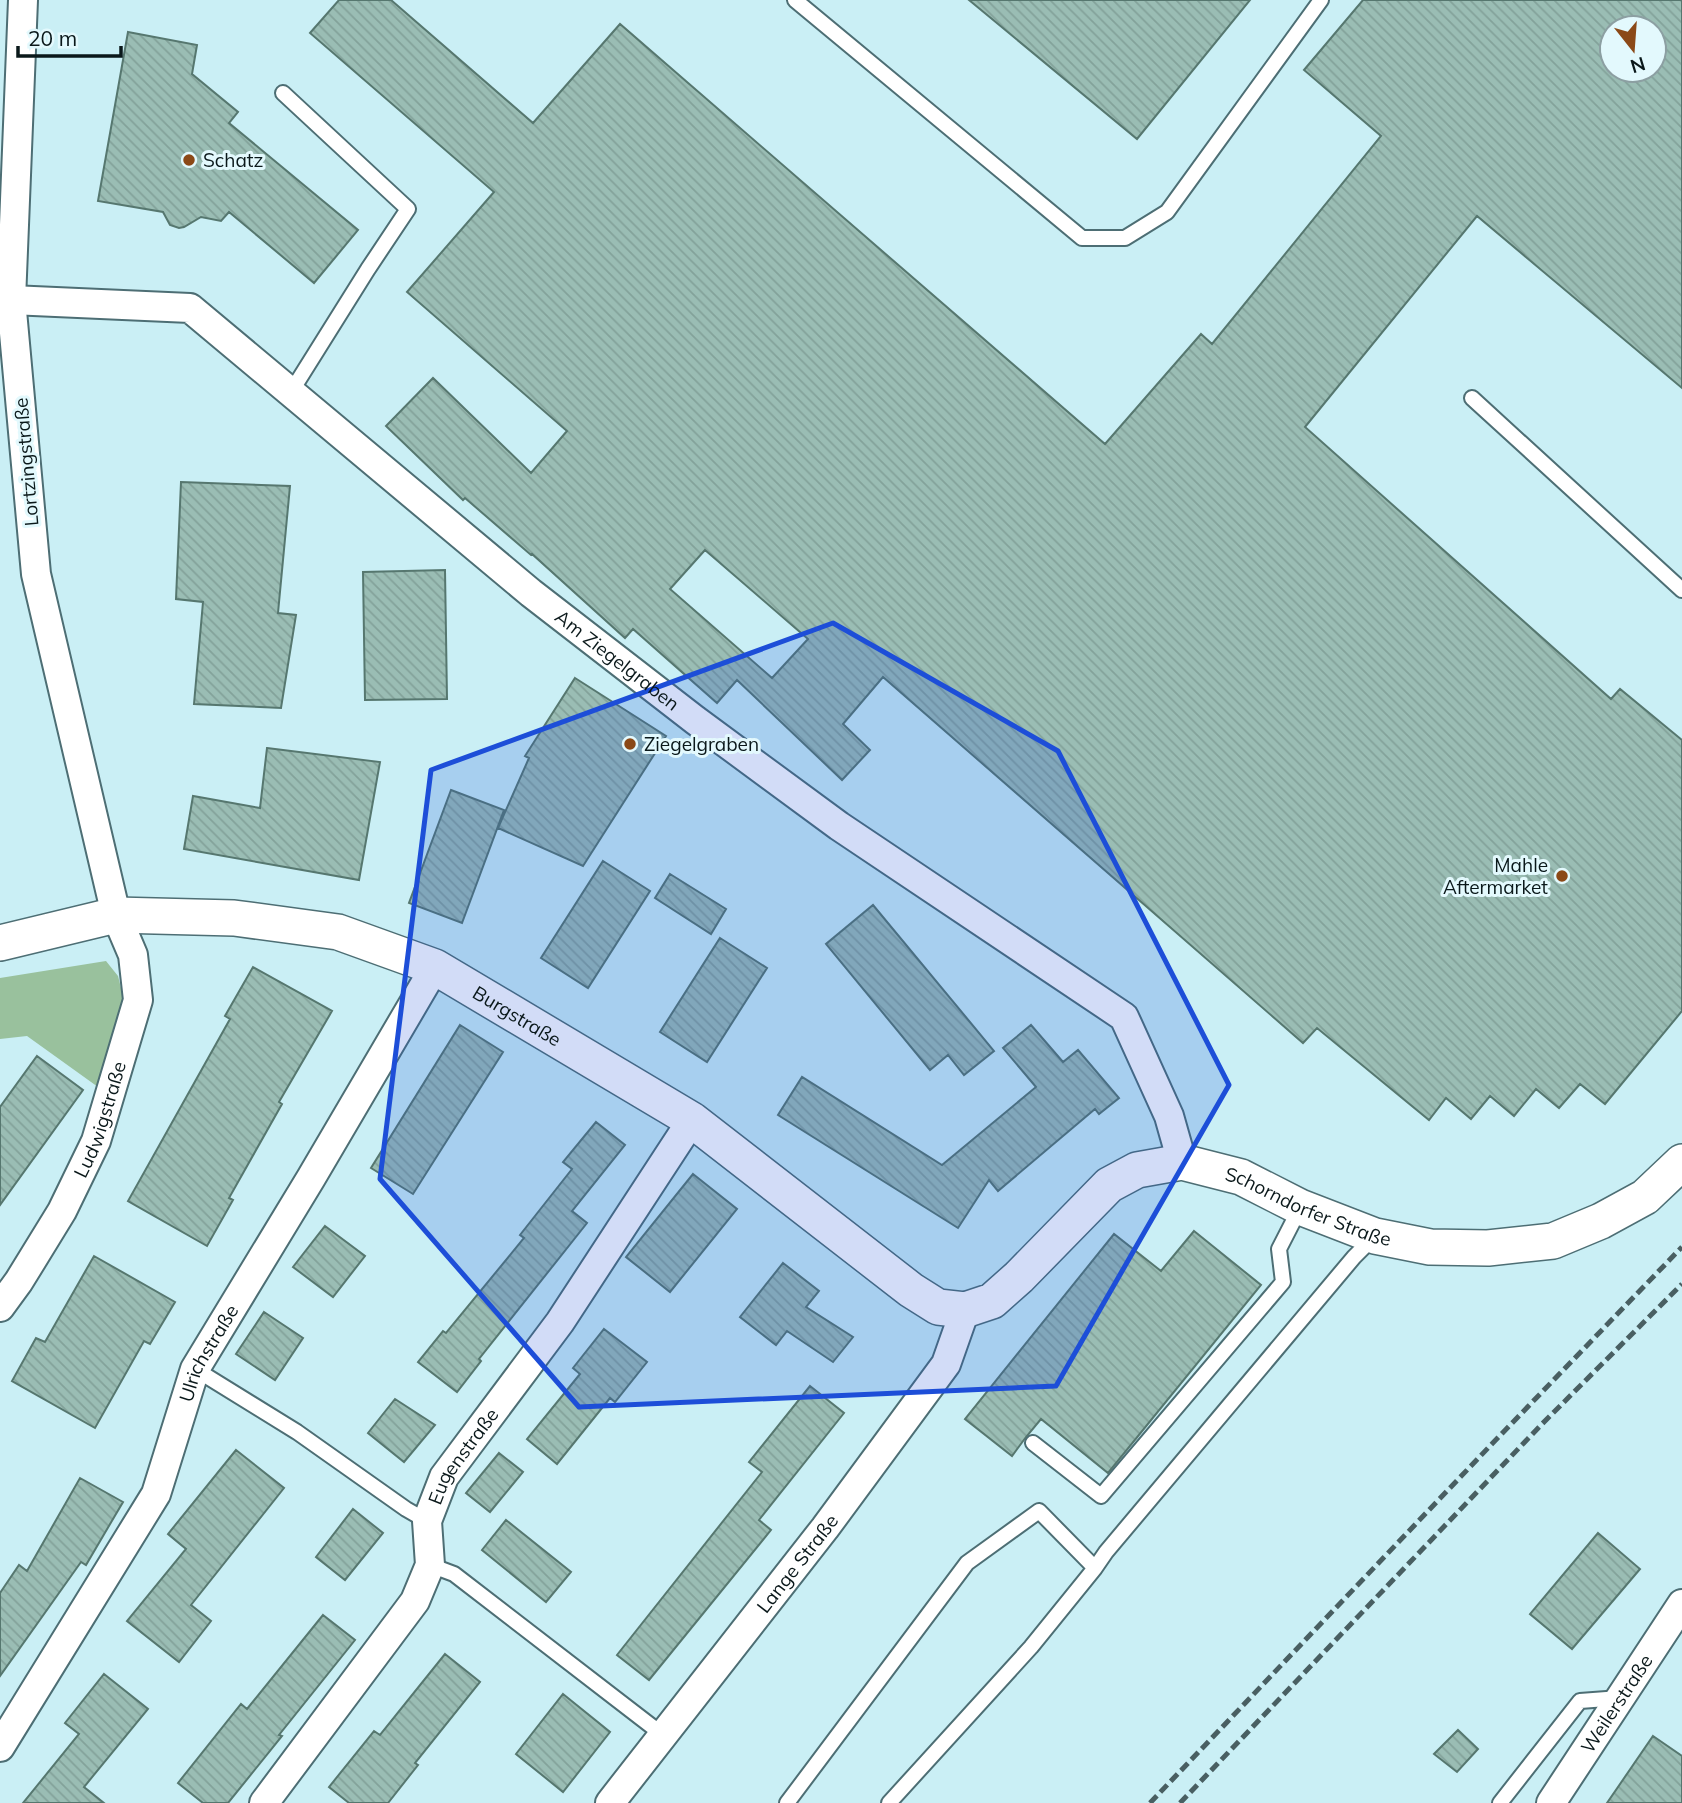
<svg xmlns="http://www.w3.org/2000/svg" width="1682" height="1803" viewBox="0 0 1682 1803" font-family="Mulish,sans-serif">
	<style>
		.green { fill: #99c19d }
		.building { fill: url(#building-back-hatch); stroke: #56776f; stroke-width: 2; fill-rule: evenodd }
		.lines { fill: none; stroke-linecap: round; stroke-linejoin: round }
		.service-casing { stroke: #4d6e74; stroke-width: 18 }
		.minor-casing { stroke: #4d6e74; stroke-width: 32 }
		.tertiary-casing { stroke: #4d6e74; stroke-width: 38 }
		.service { stroke: #fff; stroke-width: 14 }
		.minor { stroke: #fff; stroke-width: 28 }
		.tertiary { stroke: #fff; stroke-width: 35 }
		.rail { stroke: #495f62; stroke-width: 5; stroke-dasharray: 10 5; stroke-linecap: butt }
		.marked { fill: #1d4ed8; fill-opacity: 0.2; stroke: #1d4ed8; stroke-width: 5; stroke-linejoin: round }
		.poi-dot { fill: #8b4917; stroke: #e3f9fd; stroke-width: 2.5 }
		.labels { text-anchor: middle; stroke-width: 6; stroke-linejoin: round; paint-order: stroke }
		.poi-label { font-size: 19px; fill: #0a181a; stroke: #e3f9fd; text-anchor: start }
		.street-label { font-size: 19px; fill: #0a181a; stroke: #e3f9fd }
	</style>
	<defs>
		<pattern id="building-back-hatch" width="6" height="6" patternUnits="userSpaceOnUse" patternTransform="scale(1.75)"><rect width="6" height="6" fill="#9abdb4"/><path d="M-1 5l2 2M0 0l6 6M5-1l2 2" fill="none" stroke="#83a29a"/></pattern>
	</defs>
	<rect width="100%" height="100%" fill="#caeff5"/>
	<path class="green" d="M106,961L118,976L124,1000L98,1087L27,1036L0,1039V978Z"/>
	<path class="building" d="M339,0H391L533,123L620,24L1105,444L1201,334L1212,344L1381,136L1304,70L1363,0H1682V388L1477,216L1305,427L1611,699L1620,689L1682,740V1011L1605,1104L1580,1084L1559,1108L1536,1089L1514,1116L1490,1096L1471,1119L1446,1098L1429,1120L1317,1028L1303,1043L883,677L843,724L870,750L842,780L737,680L717,703L633,629L625,638L532,554L531,555L465,498L463,500L386,426L433,378L531,473L567,431L407,292L494,192L310,33ZM1612,28H1654V70H1612ZM705,550L808,639L772,678L670,589Z
		M969,0H1250L1137,139Z
		M128,32L197,45L192,74L238,112L229,123L358,230L314,283L229,212L221,221L201,217L184,227L179,228L170,225L163,212L98,201Z
		M181,482L290,486L278,613L296,615L281,708L194,704L203,602L176,599Z
		M445,570L447,699L365,700L363,572Z
		M575,678L666,736L583,866L498,828L529,758L525,756Z
		M267,748L380,762L359,880L184,849L193,796L260,808Z
		M451,790L504,810L462,923L409,903Z
		M603,861L650,891L588,988L541,958Z
		M670,874L726,909L711,934L655,898Z
		M873,905L994,1051L964,1075L948,1055L930,1070L826,944Z
		M720,938L767,968L707,1062L660,1032Z
		M253,967L332,1011L279,1102L282,1104L229,1198L233,1200L207,1246L128,1201L230,1019L225,1016Z
		M460,1025L503,1052L413,1194L371,1168Z
		M1031,1025L1063,1062L1078,1050L1119,1098L1099,1114L1095,1109L998,1191L989,1180L958,1228L778,1115L802,1077L942,1165L1036,1087L1003,1048Z
		M37,1056L83,1090L0,1205V1107Z
		M596,1122L625,1145L572,1211L587,1223L479,1359L481,1361L457,1392L418,1362L443,1331L446,1333L524,1238L520,1235L572,1169L563,1162Z
		M693,1174L737,1209L670,1292L626,1257Z
		M325,1226L365,1256L333,1297L293,1267Z
		M1194,1231L1261,1285L1108,1473L1041,1419L1026,1437L1012,1456L965,1419L1114,1234L1161,1271Z
		M94,1256L175,1302L150,1344L144,1341L95,1428L12,1381L36,1338L45,1342Z
		M783,1263L819,1291L806,1307L853,1337L833,1362L787,1331L776,1345L740,1317Z
		M264,1312L303,1338L275,1380L236,1354Z
		M604,1329L647,1362L615,1402L610,1398L557,1464L527,1439L580,1374L573,1368Z
		M810,1386L844,1413L759,1520L771,1530L649,1680L617,1655L762,1472L749,1462Z
		M395,1399L435,1425L404,1462L368,1433Z
		M236,1450L284,1488L191,1605L211,1621L179,1662L127,1621L186,1549L168,1534Z
		M499,1453L523,1472L490,1512L466,1493Z
		M80,1478L123,1502L86,1565L81,1562L0,1676V1593L19,1565L27,1571Z
		M353,1509L383,1533L345,1580L316,1557Z
		M506,1520L571,1572L546,1602L482,1550Z
		M1598,1533L1640,1569L1572,1649L1530,1614Z
		M323,1615L355,1640L279,1735L282,1736L228,1803H203L178,1783L241,1704L247,1709Z
		M445,1654L480,1682L415,1763L418,1765L388,1803H349L329,1787L374,1731L380,1735Z
		M104,1674L148,1709L84,1787L104,1803H23L79,1734L65,1723Z
		M563,1694L610,1732L563,1792L516,1754Z
		M1458,1730L1478,1749L1457,1772L1434,1754Z
		M1653,1736L1682,1756V1803H1607Z"/>
	<g class="lines">
		<g class="service-casing">
			<path id="service" d="M795,0L1082,238H1125L1167,212L1321,0
				M283,93L408,209L368,269L291,392
				M1472,398L1682,590
				M195,1369L297,1432L406,1509L427,1521
				M1033,1443L1101,1496L1283,1282L1279,1249L1300,1208
				M430,1565L454,1574L663,1735
				M1095,1568L1106,1552L1354,1257L1374,1237
				M787,1803L967,1563L1039,1511L1095,1568L1031,1647L889,1803
				M1500,1803L1580,1701L1620,1698"/>
		</g>
		<g class="minor-casing">
			<g id="minor">
				<path id="s1" d="M11,300L190,308L531,593L695,720L839,826L1124,1017L1169,1116L1182,1162"/>
				<path id="s2" d="M0,1307L19,1281L62,1211L96,1141L138,1000L133,955L116,915L36,574L11,300L23,0"/>
				<path id="s3" d="M0,1747L156,1494L195,1369L311,1178L435,967"/>
				<path id="s4" d="M264,1803L415,1601L430,1565L427,1521L444,1477L560,1322L692,1120"/>
				<path id="s5" d="M610,1803L825,1528L946,1364L965,1310"/>
				<path id="s6" d="M1551,1803L1682,1604"/>
			</g>
		</g>
		<g class="tertiary-casing">
			<g id="tertiary">
				<path id="s7" d="M0,943L116,915L234,918L338,932L435,967L692,1120L911,1290L938,1307L965,1310L992,1301L1019,1277L1109,1185L1137,1170L1182,1162L1241,1177L1300,1207L1375,1236L1430,1247L1488,1248L1553,1241L1601,1221L1645,1197L1682,1162"/>
			</g>
		</g>
		<use href="#service" class="service"/>
		<use href="#minor" class="minor"/>
		<use href="#tertiary" class="tertiary"/>
		<path class="rail" d="M1150,1803L1488,1448L1682,1247
			M1180,1803L1541,1425L1682,1284"/>
	</g>
	<path class="marked" d="M833,623L1058,751L1229,1085L1056,1386L579,1407L380,1179L431,770Z"/>
	<g class="poi-dot">
		<circle cx="189" cy="160" r="7"/>
		<circle cx="630" cy="744" r="7"/>
		<circle cx="1562" cy="876" r="7"/>
	</g>
	<g class="labels">
		<g class="poi-label">
			<text x="203" y="167">Schatz</text>
			<text x="644" y="751">Ziegelgraben</text>
			<text x="1548" y="872" text-anchor="end">Mahle<tspan x="1548" dy="22">Aftermarket</tspan></text>
		</g>
		<g class="street-label">
			<text transform="translate(26 462) rotate(-95)" y="7">Lortzingstraße</text>
			<text dy="7" stroke="none"><textPath href="#s1" startOffset="733">Am Ziegelgraben</textPath></text>
			<text dy="7" stroke="none"><textPath href="#s7" startOffset="541">Burgstraße</textPath></text>
			<text dy="7" stroke="none"><textPath href="#s2" startOffset="214">Ludwigstraße</textPath></text>
			<text dy="7" stroke="none"><textPath href="#s7" startOffset="1486">Schorndorfer Straße</textPath></text>
			<text dy="7" stroke="none"><textPath href="#s3" startOffset="448">Ulrichstraße</textPath></text>
			<text dy="7" stroke="none"><textPath href="#s4" startOffset="410">Eugenstraße</textPath></text>
			<text dy="7" stroke="none"><textPath href="#s5" startOffset="304">Lange Straße</textPath></text>
			<text dy="7" stroke="none"><textPath href="#s6" startOffset="119">Weilerstraße</textPath></text>
		</g>
	</g>
	<g transform="translate(1633 49) rotate(163)"><circle r="33" fill="#e3f9fd" stroke="#8c9fa2" stroke-width="2"/>
	<path d="M0-5L12 26L0 18L-12 26Z" fill="#8b4917"/>
	<text y="-10" font-size="19" font-weight="bold" text-anchor="middle" fill="#0a181a">N</text>
	</g>
	<path d="M18 46v10h103v-10" fill="none" stroke="#0a181a" stroke-width="3.5"/>
	<text x="28" y="46" font-size="21" fill="#0a181a" stroke="#e3f9fd" stroke-width="5" paint-order="stroke">20 m</text>
</svg>
